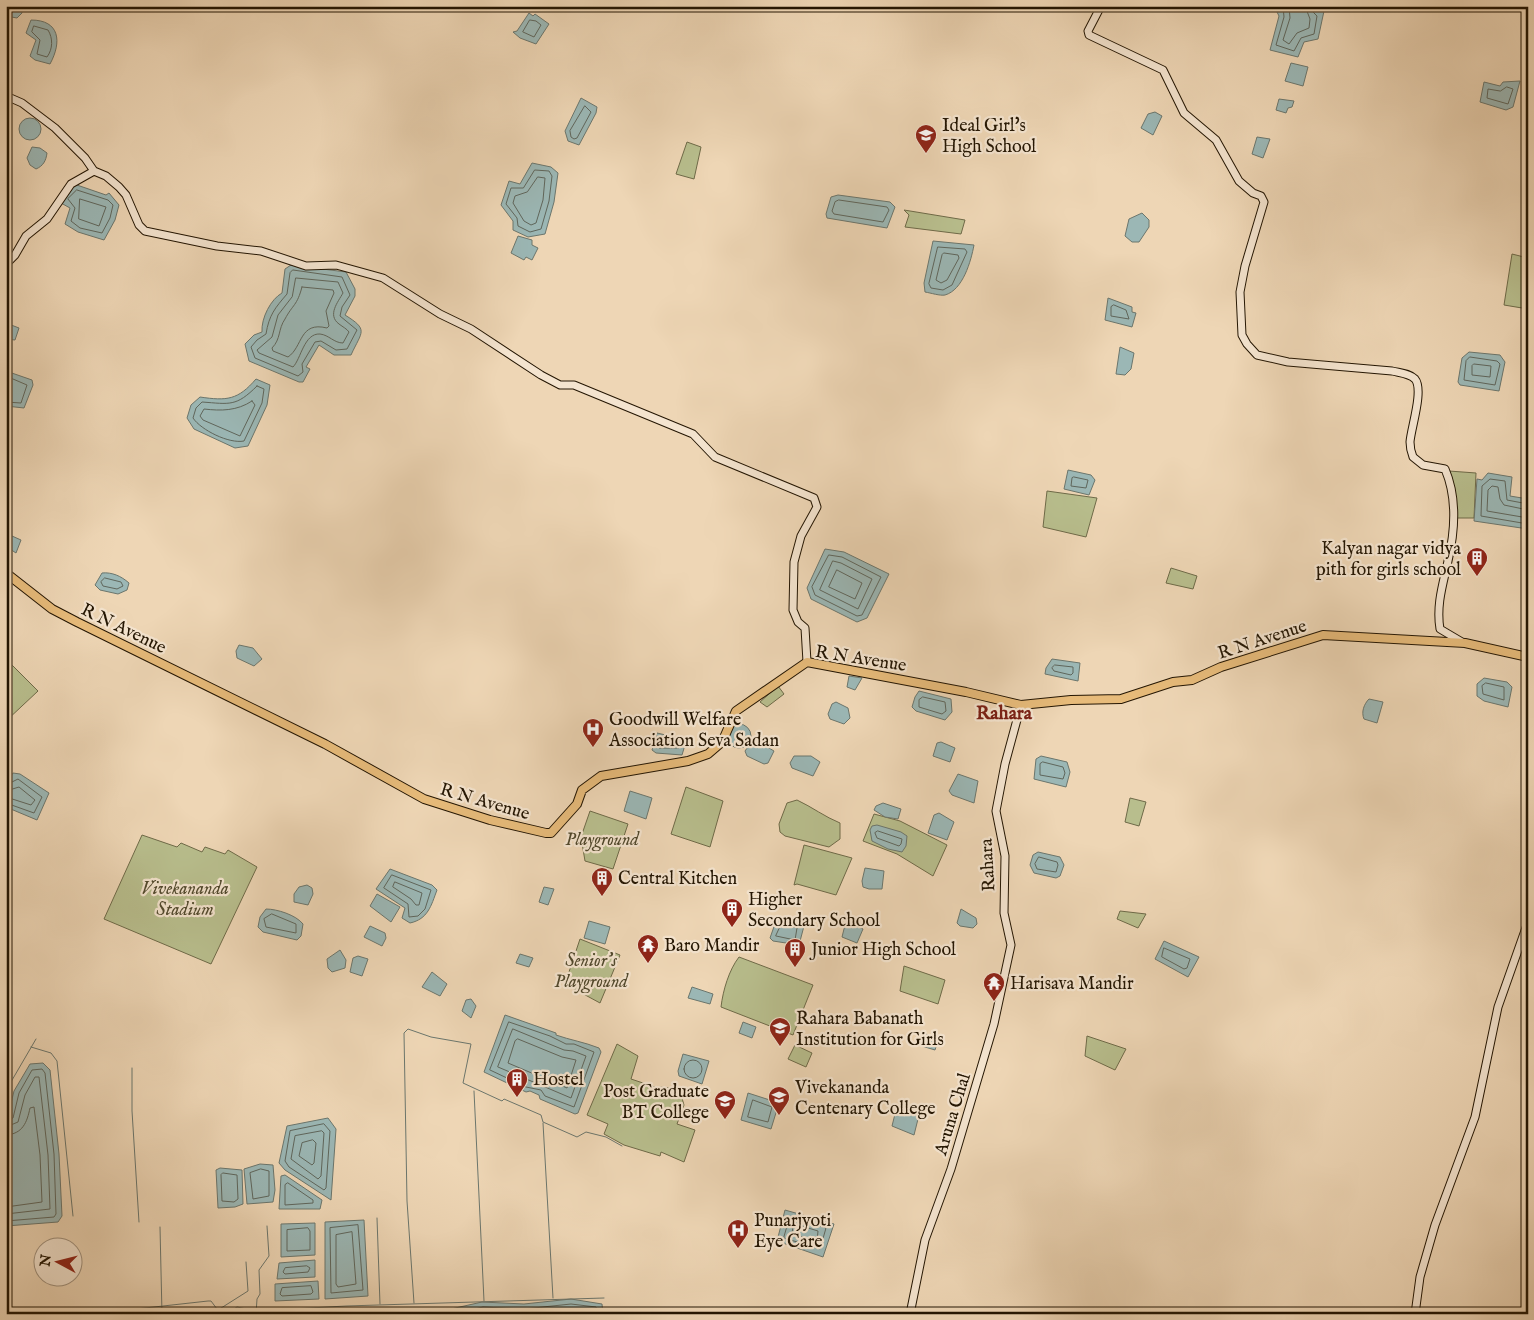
<svg xmlns="http://www.w3.org/2000/svg" width="1534" height="1320" viewBox="0 0 1534 1320" font-family="'IM FELL English',serif">
	<style>
		.green { fill: #b8be8d; stroke: #6e6a48 }
		.water { fill: #9bb7b5; stroke: #6b766d }
		.lines { fill: none; stroke-linecap: round; stroke-linejoin: round }
		.shore { stroke: #5f665c; stroke-width: 1 }
		.stream { stroke: #6b766d; stroke-width: 1 }
		.secondary-casing { stroke: #231502; stroke-width: 9 }
		.primary-casing { stroke: #231502; stroke-width: 10 }
		.secondary { stroke: #f4e4cf; stroke-width: 7 }
		.primary { stroke: #e7bb7a; stroke-width: 8 }
		.labels { text-anchor: middle; stroke-width: 4.5; stroke-linejoin: round; paint-order: stroke }
		.poi-label { font-size: 18px; fill: #231502; stroke: #f4e4cf; text-anchor: start }
		.street-label { font-size: 18px; fill: #231502; stroke: #f4e4cf }
		.park-label { font-size: 18px; font-style: italic; fill: #50482c; stroke: #f4e4cf }
		.neighbourhood-label { font-size: 19px; font-weight: bold; fill: #7a1f14; stroke: #f4e4cf }
	</style>
	<rect width="100%" height="100%" fill="#eed6b5"/>
	<filter id="stains"><feTurbulence type="fractalNoise" baseFrequency=".004" numOctaves="4"/><feColorMatrix values="0 0 0 0 .2 0 0 0 0 .09 0 0 0 0 .02 0 0 0 .5 -.17"/></filter>
	<radialGradient id="worn" r=".72"><stop offset=".6" stop-color="#630" stop-opacity="0"/><stop offset="1" stop-color="#630" stop-opacity=".3"/></radialGradient>
	<path class="green" d="M687,142L701,147L694,179L676,174Z
		M904,210L965,220L961,234L905,227L909,215Z
		M1512,254L1528,258V309L1504,305Z
		M1449,471L1476,473L1474,518H1456Z
		M1047,491L1097,498L1086,537L1043,527Z
		M1171,568L1197,576L1193,589L1166,583Z
		M6,659L38,691L6,721Z
		M778,686L784,694L767,707L760,702Z
		M686,787L723,801L710,847L671,834Z
		M1130,798L1146,802L1139,826L1125,822Z
		M797,800C812,807 825,817 840,823V839L829,847L785,836L780,832L779,824L787,803Z
		M590,811L628,824L613,869L585,861L581,837Z
		M874,814L900,821L947,845L933,876L897,854L863,841Z
		M142,835L177,847L181,843L202,852L205,847L225,854L228,850L257,867L211,964L104,919Z
		M804,845L852,858L836,895L797,884L794,885Z
		M1120,911L1146,914L1138,928L1117,919Z
		M580,939L620,955L600,1003L565,984Z
		M739,957L813,985L793,1035L721,1007C723,990 729,970 739,957Z
		M904,966L945,980L938,1004L900,991Z
		M1087,1036L1126,1049L1115,1070L1085,1056Z
		M617,1044L638,1056L631,1079L655,1087L679,1088L684,1105L677,1124L695,1130L684,1162L661,1152L660,1156L624,1145L604,1134L608,1124L587,1115Z
		M795,1045L812,1053L806,1067L788,1059Z"/>
	<path class="water" d="M6,6H22V13L17,18L6,16Z
		M1278,6H1317L1316,9L1324,11L1318,39L1304,42L1298,57L1270,50L1279,16L1277,12Z
		M529,13L533,16L535,14L549,24L536,44L520,38L513,32L517,31Z
		M31,20C60,20 62,42 50,64L35,60L30,56L36,40L26,33Z
		M1291,63L1308,67L1303,86L1285,81Z
		M1520,81L1513,107L1506,110L1480,102L1484,82L1500,86L1503,82Z
		M581,98L597,107L596,113L579,145L568,141L565,131Z
		M1279,99L1294,101L1292,107L1288,108L1286,113L1276,110Z
		M1155,112L1162,116L1153,135L1141,128L1148,114Z
		M19 129a11 11 0 1 1 22 0a11 11 0 1 1-22 0Z
		M1257,137L1270,139L1263,158L1252,154Z
		M32,147L40,148L47,153C46,161 43,166 36,169L30,165L27,158Z
		M532,163L551,167L558,173L554,202L545,234L528,237L513,230V221L501,205L509,181L520,184Z
		M74,184L106,195L109,193L119,205L115,220L104,240L78,232L65,224L70,208L61,203Z
		M838,195L890,202L895,207L887,228L827,218L826,214L831,197Z
		M1142,213L1149,220V227L1139,242H1132L1125,236L1129,219Z
		M518,236L532,240V245L538,248L532,260L526,257L524,260L511,253Z
		M933,241L974,245C971,261 963,290 945,295C940,296 931,293 925,292L924,283Z
		M291,265L346,272L355,289V296L345,315C369,330 362,331 351,355H334L319,345L306,367L310,369L303,382H299L249,361L245,344L254,335L262,332C261,318 271,299 282,293L285,269Z
		M1108,298L1132,307V312L1136,313L1132,327L1105,320Z
		M6,323L19,328L15,340L6,339Z
		M1120,347L1134,353L1131,369L1125,375L1116,374Z
		M1469,352L1500,355L1505,362L1499,391L1460,385L1458,382L1462,358Z
		M6,371L32,380L33,385L24,408L6,406Z
		M256,379L270,385L267,405L248,446L235,448L194,429L187,418L191,405L200,397C227,401 238,400 256,379Z
		M1068,470L1091,475L1095,480L1089,495L1064,489Z
		M1488,473L1512,477L1510,496L1528,499V529L1474,521L1477,479L1482,480Z
		M12,536L21,540L16,553L7,547Z
		M825,549L844,552L889,574L867,618L857,622L811,599L807,588Z
		M102,573C112,572 121,576 129,583L127,590L118,594L100,590L95,585Z
		M239,645L253,648L262,659L254,666L237,658L236,651Z
		M1052,659L1080,663L1078,681L1045,674L1046,668Z
		M849,676L862,678L855,690L847,687Z
		M1484,678L1507,682L1512,687L1508,707L1484,701L1477,696V684Z
		M919,691L951,699L952,712L945,720L916,711L912,707L915,697Z
		M1369,699L1383,702L1377,723L1364,719C1361,712 1364,704 1369,699Z
		M836,702L848,708L850,718L844,724L830,719L828,714L832,704Z
		M727 736a12 12 0 1 1 24 0a12 12 0 1 1-24 0Z
		M657,733L683,739L685,745L682,755L656,753L652,750Z
		M757,741L774,751L768,763L764,764L747,756L745,751L750,744Z
		M941,742L955,748L950,762L933,756L937,743Z
		M794,756H811L820,762L813,776L792,768L790,763Z
		M1041,756L1067,762L1070,772L1066,787L1034,779L1036,759Z
		M13,773L20,774L49,793L37,820L6,807V783Z
		M958,774L978,781L974,803L952,795L949,791Z
		M630,791L652,798L646,819L624,811Z
		M883,803L901,809L898,819L885,817L874,810L876,806Z
		M939,813L954,822L947,840L928,833L934,815Z
		M877,825L901,832L907,836L906,846L902,852L888,849L872,841L870,830L872,826Z
		M1038,852L1060,857L1064,865L1060,876L1056,878L1034,873L1030,865L1033,855Z
		M865,868L884,871L882,889H869L863,887L862,881Z
		M390,869L432,885L437,890C431,906 428,919 410,923L402,918L405,908L376,889Z
		M307,885L312,888L313,894L308,905L294,902V894L299,887Z
		M544,887L554,889L548,905L539,902Z
		M377,894L400,907L391,922L370,906Z
		M266,909C277,909 296,915 303,924L301,936L297,940L263,932L258,927L260,917Z
		M961,909L976,918L977,924L973,928L960,926L957,923Z
		M782,917L801,923L804,926L799,945L773,941L770,938L776,921Z
		M589,921L610,927L605,944L584,938Z
		M846,921L863,929L857,943L842,937Z
		M370,926L385,933L386,938L382,946L364,937Z
		M1164,941L1199,957L1188,977L1155,959Z
		M340,950L346,960L345,968L332,972L328,968L327,959Z
		M520,954L533,958L529,967L516,963Z
		M358,956L368,959L362,976L350,972L353,958Z
		M432,972L447,984L440,996L422,987Z
		M692,987L713,994L710,1004L688,998Z
		M471,999L476,1006L471,1018L462,1011L466,1000Z
		M505,1015L556,1033V1035C570,1040 584,1042 599,1048L601,1052L578,1113L575,1114L540,1099L539,1095L530,1091L526,1092L484,1072Z
		M743,1022L756,1027L752,1038L739,1033Z
		M919,1032L939,1038L935,1050L915,1044Z
		M683,1054L709,1061L702,1084L679,1076L678,1071Z
		M43,1063L50,1070L59,1154L62,1216L58,1222L6,1226V1124L14,1091L30,1064Z
		M748,1093L779,1103L771,1129L741,1120Z
		M895,1114L919,1115L914,1135L892,1126Z
		M328,1118L336,1129L331,1200L285,1170L279,1163L287,1126Z
		M260,1164L273,1165L275,1190L273,1202L247,1204L244,1169Z
		M220,1168L242,1170L243,1204L235,1207L218,1208L216,1170Z
		M285,1175L322,1200L320,1209H279L281,1176Z
		M785,1210L834,1224L823,1257L777,1241Z
		M364,1220L368,1296L325,1299V1222Z
		M315,1223V1255L281,1257V1224Z
		M315,1260V1277L277,1279L279,1263Z
		M318,1281L319,1299L275,1301V1284Z
		M571,1299L602,1304L603,1314H441L442,1311L482,1302L524,1304Z
		M316,1310L320,1312L400,1310L421,1314H272Z"/>
	<g class="lines">
		<path class="shore" d="M1283,6L1284,17L1276,45L1294,51L1301,38L1314,34L1317,16L1312,11V6
			M1289,6L1290,18L1283,40L1289,44L1297,33L1309,28L1310,19L1305,6
			M530,20L536,21L541,25L534,37L523,32Z
			M34,26L48,30C53,38 53,49 47,57L37,54L40,40L32,32Z
			M1507,87L1513,89L1508,104L1487,98L1488,89L1500,91Z
			M585,106L591,112L577,138L574,139L571,137L570,131Z
			M535,170L549,171L552,176L549,201L541,229L530,232L518,226L517,218L506,204L511,188H523Z
			M538,177L545,178L543,200L536,223L531,225L524,221L513,203L515,196L527,192Z
			M77,190L108,200L113,205L110,218L102,233L80,228L71,221L75,208L68,199Z
			M80,199L106,207L99,226L79,219Z
			M839,200L887,207L889,210L883,222L834,214L832,211L835,202Z
			M938,247L965,249L967,252L952,285L943,290L931,288L929,284Z
			M944,253L958,255L959,258L947,280L941,283L936,280L942,255Z
			M293,270L342,277L350,295L342,307L340,316L357,330L347,349L336,350L321,341L315,342L302,364L303,372L298,376L255,358L251,347L257,340L266,334C269,315 275,308 287,294L290,273Z
			M296,278L338,282L343,293C338,302 327,315 339,324C343,327 347,329 349,332L343,343C334,343 329,335 320,334C304,333 301,359 293,367L259,353L257,350L272,337L278,315L292,297Z
			M302,287L333,290L334,293L326,311L329,326L327,328C299,321 303,347 288,357L273,351L272,348C281,339 278,329 285,319C293,304 297,306 302,287Z
			M1114,305L1126,310L1129,319L1111,316V307Z
			M1470,357L1497,361L1500,364L1495,385L1464,380L1466,361Z
			M1474,364L1491,366L1490,377L1472,375V366Z
			M6,376L27,385L21,403L6,402
			M257,386L264,389L262,403L244,441C229,444 201,430 193,418L196,408L202,402C230,404 236,407 257,386Z
			M252,401L255,405L240,436L203,420L200,416L204,409C221,411 237,411 252,401Z
			M1074,477L1088,480L1086,488L1071,486L1072,478Z
			M1528,504L1507,500L1505,481L1490,479L1482,486L1481,516L1528,524
			M1528,510L1504,505L1500,499L1498,487L1492,486L1488,490L1487,511L1528,518
			M829,555L842,557L881,577L862,615L857,616L815,595L812,587Z
			M833,561L841,563L872,579L858,609L820,590Z
			M837,570L862,583L855,599L829,587Z
			M105,578L121,582L123,586L117,589L103,586L101,582Z
			M1055,665L1073,667V673L1071,675L1054,671L1052,668Z
			M1486,683L1504,687V700L1483,694L1482,686Z
			M923,697L945,702L946,711L942,714L919,707V700Z
			M661,739L678,743L679,748H659L658,744Z
			M1043,762L1063,767L1065,773L1063,779L1040,775V764Z
			M6,785L18,779L42,797L34,813L6,803
			M6,791L19,787L35,800L31,805L6,797
			M878,831L902,839L901,844L899,846L877,838L875,833Z
			M1039,857L1057,862L1058,865L1056,872L1037,869L1035,864Z
			M392,875L431,890L425,909L418,916L409,917L408,904L384,888Z
			M395,882L422,893L419,905H416L411,899L393,887Z
			M272,914L296,924V933L266,927L264,919Z
			M782,923L797,928L795,940L776,936Z
			M1164,948L1190,959L1187,968L1184,969L1162,957Z
			M509,1022L550,1036L566,1044H574L594,1052L574,1107L545,1096L541,1090L526,1087L490,1070Z
			M513,1029L564,1050L573,1051L586,1056L571,1098L498,1067Z
			M518,1039L562,1057L576,1060L567,1088L508,1063L515,1041Z
			M684 1069a9 9 0 1 1 18 0a9 9 0 1 1-18 0Z
			M753,1100L772,1107L768,1122L748,1117Z
			M6,1121L13,1118L19,1093L32,1070L42,1069L45,1073L54,1154L56,1214L54,1217L6,1221
			M324,1124L330,1131L326,1188L324,1190L289,1167L285,1161L290,1131Z
			M6,1127L18,1122L25,1095L35,1077H39L48,1155L50,1209L6,1214
			M322,1131L324,1133L321,1176L318,1179L291,1159L295,1136Z
			M6,1135C23,1134 27,1122 30,1108L34,1107L40,1155L42,1202L6,1207
			M313,1140L316,1143L314,1163L312,1165L299,1156L302,1143Z
			M261,1169L269,1171V1196L253,1199L250,1173Z
			M223,1173L237,1175L238,1199L234,1202L222,1201L221,1175Z
			M288,1183L313,1200V1203L285,1205V1185Z
			M790,1217L826,1228L820,1249L784,1238Z
			M795,1224L818,1231L817,1241L792,1234L793,1226Z
			M358,1225L363,1290L331,1293L330,1228Z
			M308,1228L310,1231V1250L287,1251V1230Z
			M352,1232L356,1284L338,1287L336,1284V1235Z
			M307,1266L310,1268L308,1272L285,1274L283,1272L285,1268Z
			M311,1286L313,1292L311,1294L282,1296L280,1294L282,1288Z
			M455,1314L483,1307L524,1309L571,1304L596,1307L598,1314
			M531,1314L571,1311L592,1314"/>
		<path class="stream" d="M31,1047L51,1053L57,1061L73,1216
			M132,1068V1111L139,1222
			M474,1091L484,1301
			M6,1098L8,1087L36,1039
			M543,1123L553,1298
			M377,1218L380,1304
			M160,1227L162,1314
			M414,1303L407,1201L404,1033L408,1029L431,1037L471,1044L463,1083L502,1101L504,1099L541,1115L543,1122L577,1137L586,1132L606,1137L622,1146
			M218,1310L248,1291L246,1262
			M91,1314L208,1301H211L220,1313L223,1314
			M226,1314L237,1307L256,1311L346,1306L604,1298
			M256,1314L257,1299L260,1294L259,1270L269,1256L267,1226"/>
		<g class="secondary-casing">
			<path id="secondary" d="M1101,6L1088,31L1089,35L1163,70L1184,113L1216,140L1239,181L1253,193L1261,196L1264,202L1245,266L1240,292L1242,335L1247,344L1257,355L1288,362L1392,371C1400,373 1409,373 1415,379C1424,390 1411,428 1410,442C1410,447 1411,452 1413,457L1423,465L1445,469C1457,497 1455,531 1448,561C1443,584 1436,605 1440,629L1462,642
				M6,96L22,103L55,128L85,158L94,171L106,176L119,187L126,195L139,225L145,231L217,246L261,251L306,266L336,265L383,278L440,314L471,329L541,375L560,385H574L693,434L715,457L814,498L817,507L801,536L794,562L793,610L798,622L805,628L807,662
				M6,264L15,255L26,236L47,219L71,184L94,171
				M910,1314L925,1240L951,1169L994,1024L1011,945L1004,913L1005,856L996,811L1005,764L1021,705
				M1415,1314L1420,1277L1435,1225L1475,1117L1498,1007L1528,922"/>
		</g>
		<g class="primary-casing">
			<path id="primary" d="M6,573L52,609L77,622L325,744L424,799L490,820L546,833H551L577,804L582,790L601,776L688,761L708,754L722,742L736,711L807,662L966,692L1021,705L1071,700L1121,699L1173,682L1192,680L1221,667L1323,635L1465,643L1528,657"/>
		</g>
		<use href="#secondary" class="secondary"/>
		<use href="#primary" class="primary"/>
	</g>
	<defs>
		<g id="school-pin" transform="scale(1.125)"><path d="M0 17L-7.5 6A9.5 9.5 0 1 1 7.5 6Z" fill="#8f2418" stroke="#f4e4cf"/><path d="M0-5L7-2L0 1L-7-2ZM-4 1L0 2.5L4 1V4Q0 6-4 4Z" fill="#fff"/></g>
		<g id="building-pin" transform="scale(1.125)"><path d="M0 17L-7.5 6A9.5 9.5 0 1 1 7.5 6Z" fill="#8f2418" stroke="#f4e4cf"/><path d="M-4-6H4V6H1V3H-1V6H-4ZM-2.5-4.3h1.7v1.8h-1.7ZM.8-4.3h1.7v1.8H.8ZM-2.5-1h1.7V.8h-1.7ZM.8-1h1.7V.8H.8Z" fill="#fff"/></g>
		<g id="hospital-pin" transform="scale(1.125)"><path d="M0 17L-7.5 6A9.5 9.5 0 1 1 7.5 6Z" fill="#8f2418" stroke="#f4e4cf"/><path d="M-5-5h3v3.5h4V-5h3V5h-3V1.5h-4V5h-3Z" fill="#fff"/></g>
		<g id="temple-pin" transform="scale(1.125)"><path d="M0 17L-7.5 6A9.5 9.5 0 1 1 7.5 6Z" fill="#8f2418" stroke="#f4e4cf"/><path d="M0-6L5-2H3V0L6.5 2.5H4V6H1.5V3h-3V6H-4V2.5H-6.5L-3 0V-2H-5Z" fill="#fff"/></g>
		<g id="university-pin" transform="scale(1.125)"><path d="M0 17L-7.5 6A9.5 9.5 0 1 1 7.5 6Z" fill="#8f2418" stroke="#f4e4cf"/><path d="M0-5L7-2L0 1L-7-2ZM-4 1L0 2.5L4 1V4Q0 6-4 4Z" fill="#fff"/></g>
	</defs>
	<g fill-rule="evenodd">
		<use href="#school-pin" x="926" y="135"/>
		<use href="#building-pin" x="1477" y="558"/>
		<use href="#hospital-pin" x="593" y="729"/>
		<use href="#building-pin" x="602" y="878"/>
		<use href="#building-pin" x="732" y="909"/>
		<use href="#temple-pin" x="648" y="945"/>
		<use href="#building-pin" x="795" y="949"/>
		<use href="#temple-pin" x="994" y="983"/>
		<use href="#school-pin" x="780" y="1028"/>
		<use href="#building-pin" x="517" y="1079"/>
		<use href="#university-pin" x="779" y="1097"/>
		<use href="#university-pin" x="725" y="1101"/>
		<use href="#hospital-pin" x="738" y="1230"/>
	</g>
	<g class="labels">
		<g class="poi-label">
			<text x="942" y="131">Ideal Girl's<tspan x="942" dy="21">High School</tspan></text>
			<text x="1461" y="554" text-anchor="end">Kalyan nagar vidya<tspan x="1461" dy="21">pith for girls school</tspan></text>
			<text x="609" y="725">Goodwill Welfare<tspan x="609" dy="21">Association Seva Sadan</tspan></text>
			<text x="618" y="884">Central Kitchen</text>
			<text x="748" y="905">Higher<tspan x="748" dy="21">Secondary School</tspan></text>
			<text x="664" y="951">Baro Mandir</text>
			<text x="811" y="955">Junior High School</text>
			<text x="1010" y="989">Harisava Mandir</text>
			<text x="796" y="1024">Rahara Babanath<tspan x="796" dy="21">Institution for Girls</tspan></text>
			<text x="533" y="1085">Hostel</text>
			<text x="795" y="1093">Vivekananda<tspan x="795" dy="21">Centenary College</tspan></text>
			<text x="709" y="1097" text-anchor="end">Post Graduate<tspan x="709" dy="21">BT College</tspan></text>
			<text x="754" y="1226">Punarjyoti<tspan x="754" dy="21">Eye Care</tspan></text>
		</g>
		<g class="street-label">
			<text transform="translate(124 628) rotate(26)" y="6">R N Avenue</text>
			<text transform="translate(1262 639) rotate(-18)" y="6">R N Avenue</text>
			<text transform="translate(861 658) rotate(9)" y="6">R N Avenue</text>
			<text transform="translate(485 801) rotate(16)" y="6">R N Avenue</text>
			<text transform="translate(987 865) rotate(-93)" y="6">Rahara</text>
			<text transform="translate(952 1114) rotate(-73)" y="6">Aruna Chal</text>
		</g>
		<g class="park-label">
			<text x="602" y="845">Playground</text>
			<text x="185" y="894">Vivekananda<tspan x="185" dy="21">Stadium</tspan></text>
			<text x="591" y="966">Senior's<tspan x="591" dy="21">Playground</tspan></text>
		</g>
		<g class="neighbourhood-label">
			<text x="1004" y="719">Rahara</text>
		</g>
	</g>
	<rect width="1534" height="1320" fill="none" stroke="#eed6b5" stroke-width="25"/>
	<rect x="8" y="8" width="1519" height="1305" fill="none" stroke="#231502" stroke-width="2.5"/>
	<rect x="12" y="12" width="1509" height="1295" fill="none" stroke="#231502"/>
	<g transform="translate(58 1262) rotate(277)"><circle r="24" fill="#f4e4cf" stroke="#a0917d"/>
	<path d="M0-4L9 19L0 12L-9 19Z" fill="#8f2418"/>
	<text y="-8" font-size="14" font-weight="bold" text-anchor="middle" fill="#231502">N</text>
	</g>
	<rect width="100%" height="100%" filter="url(#stains)"/>
	<rect width="100%" height="100%" fill="url(#worn)"/>
</svg>
